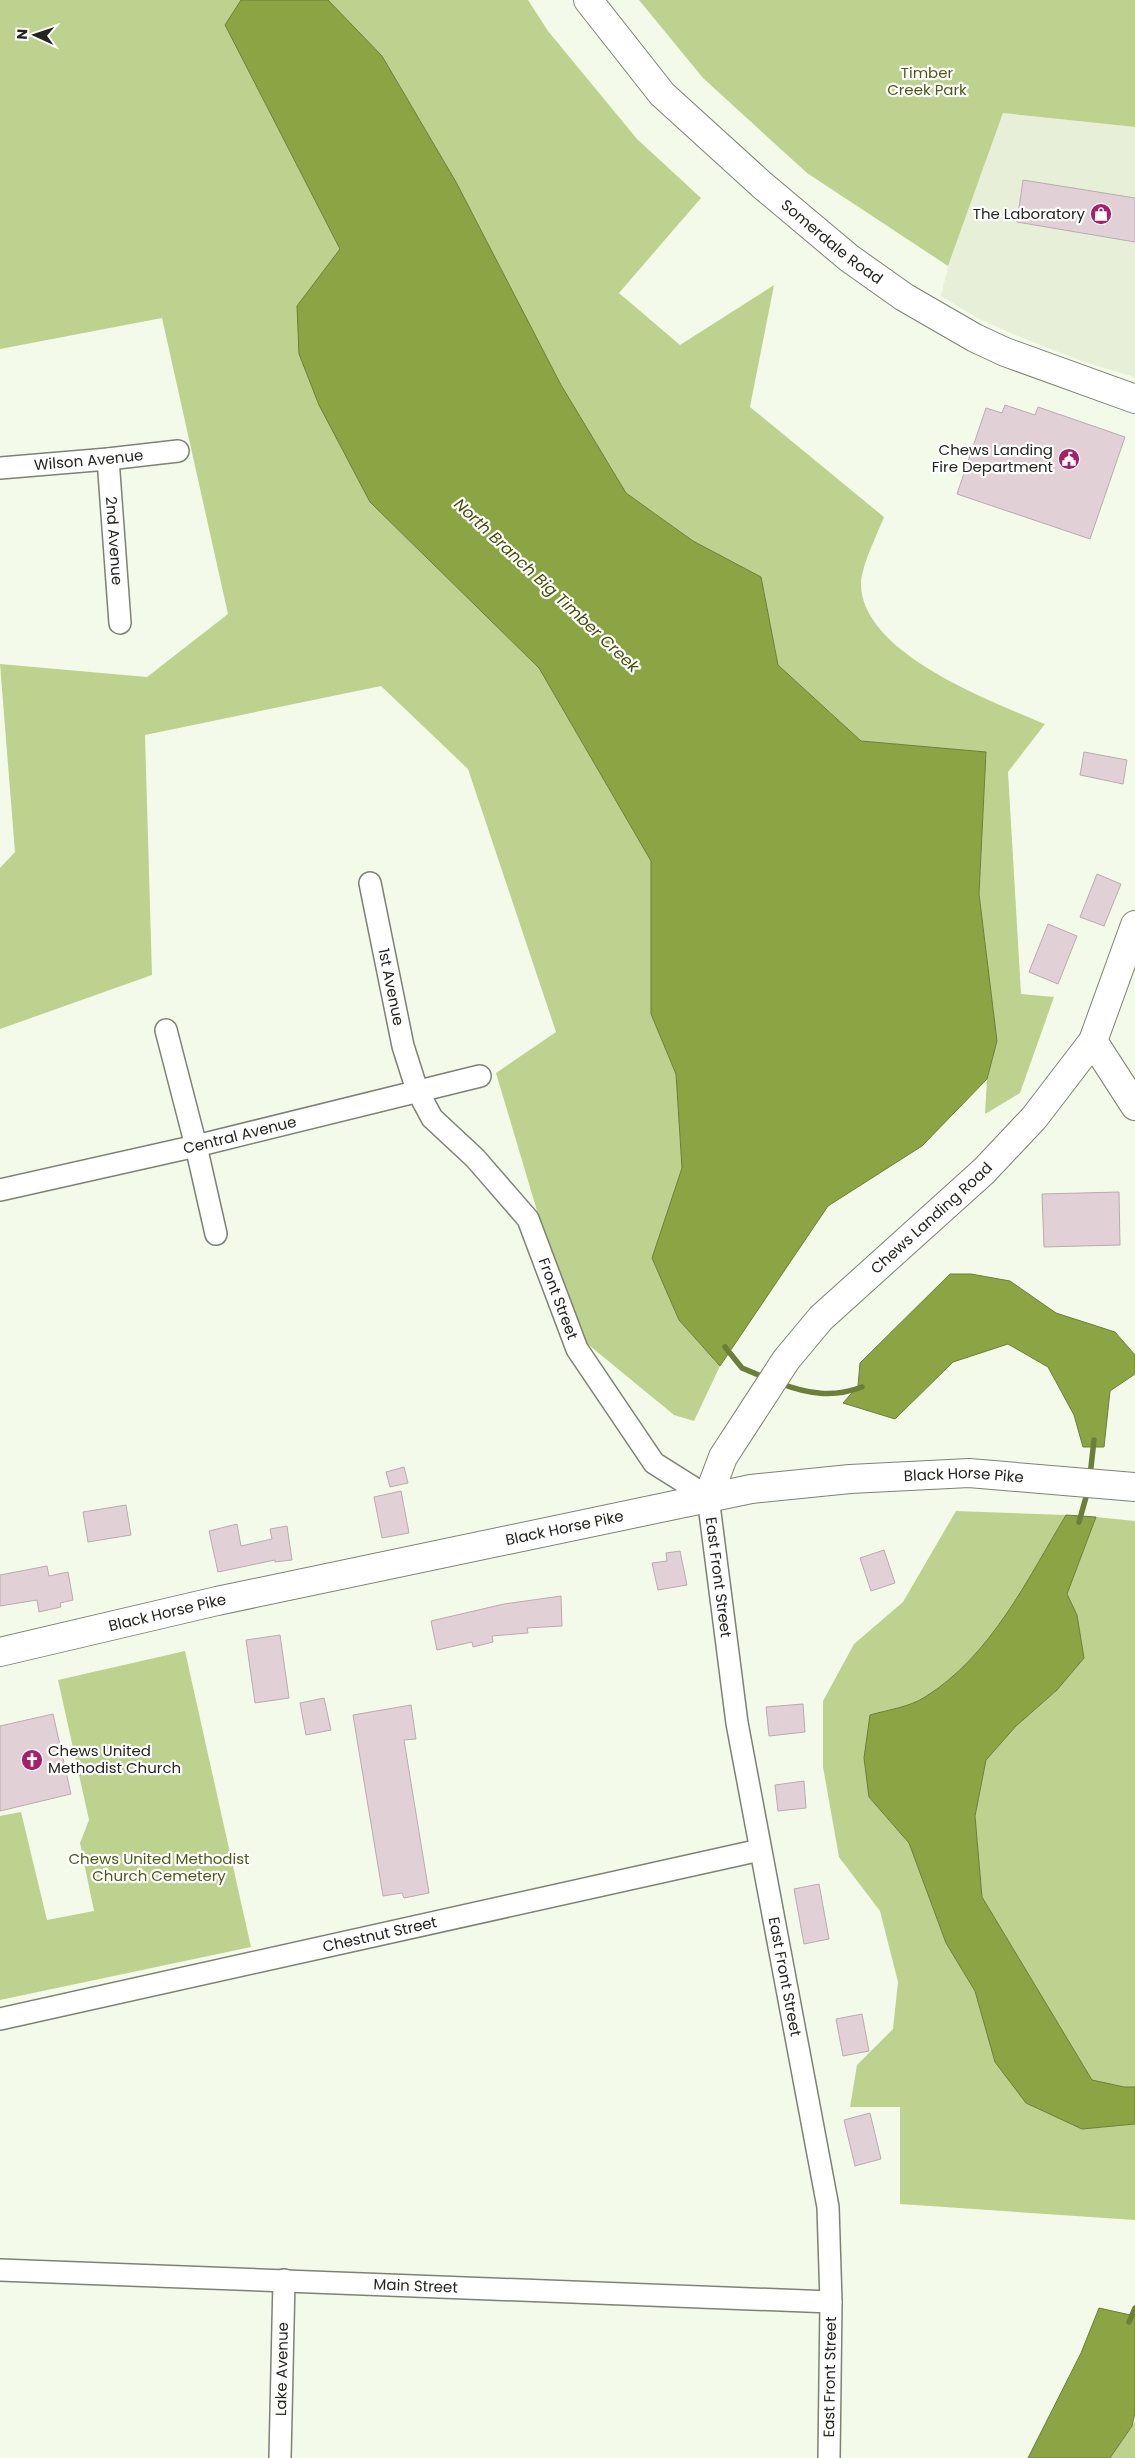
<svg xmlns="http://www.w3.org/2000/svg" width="1135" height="2458" viewBox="0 0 1135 2458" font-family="Poppins,sans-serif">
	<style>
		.built { fill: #e7efd8 }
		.green { fill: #bdd28e }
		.water { fill: #8ba544; stroke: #6c7f39 }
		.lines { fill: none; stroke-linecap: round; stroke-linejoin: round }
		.stream { stroke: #6c7f39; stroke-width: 5.5 }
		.building { fill: #e2d0d7; stroke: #bbaab0 }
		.street-casing { stroke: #7d8274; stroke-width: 24 }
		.secondary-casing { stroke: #7d8274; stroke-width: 30 }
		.primary-casing { stroke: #7d8274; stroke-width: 30 }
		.street { stroke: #fff; stroke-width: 21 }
		.secondary { stroke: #fff; stroke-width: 28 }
		.primary { stroke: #fff; stroke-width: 28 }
		.labels { text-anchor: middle; stroke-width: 4.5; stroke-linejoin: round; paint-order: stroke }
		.park-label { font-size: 15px; fill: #4b5b17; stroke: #fff }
		.poi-label { font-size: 15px; fill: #232520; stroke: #fff; text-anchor: end }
		.street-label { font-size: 15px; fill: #232520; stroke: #fff }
		.water-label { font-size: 16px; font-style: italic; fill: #404f05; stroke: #fff }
	</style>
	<rect width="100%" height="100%" fill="#f4faea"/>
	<path class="built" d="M1003,113L1135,127V377L1084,362L1020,337L977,318L941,296L948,266Z"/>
	<path class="green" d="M0,0H241L225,26L340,249L297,306L370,502L539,668L651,861V1014L676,1074L682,1168L652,1258L679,1320L720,1366L694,1421L674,1415L573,1332L496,1073L556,1032L468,769L381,686L145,735L152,975L0,1029V868L15,852L0,664L147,677L228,614L162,318L0,349Z
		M328,0H528L548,31L637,139L701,198L619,293L680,345L774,285L750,407L884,517C877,535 861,566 861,585C863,654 991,701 1045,724L1008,772L1021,994L1054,997L1020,1093L985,1114L987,1079L997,1041L979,894L986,752L861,741L778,665L761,577L693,541L626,493L561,385L456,182L382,56Z
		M639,0H1135V127L1003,113L948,266L807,173L703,78Z
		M956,1511L1066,1515C1028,1580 991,1656 925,1697C910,1707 887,1710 870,1715L869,1797L909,1843L946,1943L975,1991L995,2062L1082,2129L1135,2124V2220L900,2204V2107H850L857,2065L893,2029L898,1982L880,1911L839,1857L823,1767V1701L854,1644L903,1602Z
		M1096,1517L1135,1521V2087H1124L1092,2081L982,1897L975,1816L986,1760L1016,1726L1057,1690L1084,1658L1077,1615L1067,1594Z
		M185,1651L251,1947L0,2000V1816L21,1812L47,1920L94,1911L80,1843L89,1820L58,1680Z
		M1135,2421V2458H1110L1132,2426Z"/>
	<path class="water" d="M241,0H328L382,56L456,182L561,385L626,493L693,541L761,577L778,665L861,741L986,752L979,894L997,1041L987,1079L922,1146L828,1206L720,1366L679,1320L652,1258L682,1168L676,1074L651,1014V861L539,668L370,502L319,405L299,354L297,306L340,249L225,25Z
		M950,1274H971L1010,1281L1056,1313L1115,1332L1135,1355V1374L1110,1391L1104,1447H1083L1074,1415L1048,1367L1008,1344L953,1362L895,1419L843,1403L858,1386L860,1363Z
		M1066,1515L1096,1517L1067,1594L1077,1615L1084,1658L1057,1690L1016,1726L986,1760L975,1816L982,1897L1092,2080L1124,2087H1135V2124L1082,2129L1026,2103L995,2062L975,1991L946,1943L909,1843L869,1797L864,1758L870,1715C887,1710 910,1707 925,1697C991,1656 1027,1580 1066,1515Z
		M1099,2308L1135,2316V2413L1132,2426L1110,2458H1028L1081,2353Z"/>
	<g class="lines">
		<path class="stream" d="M725,1347L742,1368L766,1378
			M779,1383C808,1394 833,1398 862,1387
			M1090,1476L1094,1440
			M1079,1522L1088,1490
			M1129,2322L1135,2308"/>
	</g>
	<path class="building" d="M1023,180L1135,198V242L1017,222Z
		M1005,405L1035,415L1038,407L1125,437L1090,539L957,494L986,408L1002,413Z
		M1084,752L1127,760L1123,784L1080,775Z
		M1097,874L1121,884L1104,926L1080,917Z
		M1048,924L1077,936L1058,984L1029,972Z
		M1119,1192L1120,1245L1044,1247L1042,1194Z
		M404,1467L408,1483L390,1487L386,1472Z
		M401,1491L409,1533L382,1538L374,1497Z
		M126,1505L131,1535L88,1542L83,1512Z
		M237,1524L241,1546L272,1539L270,1529L287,1526L292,1560L275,1562V1560L218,1572L209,1531Z
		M884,1550L895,1583L871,1591L860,1558Z
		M680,1551L687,1585L658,1590L652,1563L667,1561L666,1553Z
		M47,1566L49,1576L68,1572L73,1600L60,1603L61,1607L39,1612L37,1600L0,1606V1575Z
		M561,1596L562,1626L527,1628L528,1633L492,1636L493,1642L473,1647L472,1642L437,1650L431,1621L504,1604Z
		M280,1635L289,1698L255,1703L246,1640Z
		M324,1698L331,1730L306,1735L300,1703Z
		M803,1704L805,1732L769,1736L766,1707Z
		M411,1705L416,1739L404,1740L429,1893L404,1898L402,1893L383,1896L353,1715Z
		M53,1714L71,1794L0,1811V1726Z
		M804,1781L806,1808L778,1811L775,1785Z
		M819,1884L829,1939L804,1944L794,1889Z
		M862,2014L869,2051L843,2056L836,2019Z
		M870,2113L881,2159L855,2166L844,2120Z"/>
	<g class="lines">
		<g class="street-casing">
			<g id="street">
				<path id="s1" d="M108,459L120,623"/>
				<path id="s2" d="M0,468L108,459L178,451"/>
				<path id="s3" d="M370,883L403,1046L417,1090L432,1118L475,1158L528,1219L577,1349L654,1463L708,1497L737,1723L828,2207L831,2302L829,2458"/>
				<path d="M166,1030L196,1146L216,1234"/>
				<path id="s4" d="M0,1190L196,1146L480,1076"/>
				<path id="s5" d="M0,2019L760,1850"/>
				<path id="s6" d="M0,2270L831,2302"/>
				<path id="s7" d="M280,2458L284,2280"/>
			</g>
		</g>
		<g class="secondary-casing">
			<g id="secondary">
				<path id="s8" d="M588,0L662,94L762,185L849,258L904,297L975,338L1005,352L1135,399"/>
				<path d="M1093,1041L1135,1106"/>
				<path id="s9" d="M708,1497L723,1457L786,1360L821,1318L984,1171L1034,1118L1093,1041L1135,925"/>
			</g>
		</g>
		<g class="primary-casing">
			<g id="primary">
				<path id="s10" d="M0,1652L217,1601L751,1489L850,1479L969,1473L1135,1487"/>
			</g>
		</g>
		<use href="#street" class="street"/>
		<use href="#secondary" class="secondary"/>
		<use href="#primary" class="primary"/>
	</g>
	<defs>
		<g id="shop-disc" transform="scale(1.125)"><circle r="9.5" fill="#a61f68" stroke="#fff"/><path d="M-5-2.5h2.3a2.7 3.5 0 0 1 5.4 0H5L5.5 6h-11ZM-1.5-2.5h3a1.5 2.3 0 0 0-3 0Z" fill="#fff"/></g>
		<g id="civic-disc" transform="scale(1.125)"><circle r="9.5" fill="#a61f68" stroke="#fff"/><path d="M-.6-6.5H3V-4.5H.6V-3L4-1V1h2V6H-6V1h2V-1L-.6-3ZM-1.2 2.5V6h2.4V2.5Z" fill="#fff"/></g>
		<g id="church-disc" transform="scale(1.125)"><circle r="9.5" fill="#a61f68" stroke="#fff"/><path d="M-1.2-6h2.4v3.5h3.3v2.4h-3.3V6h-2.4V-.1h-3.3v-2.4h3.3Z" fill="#fff"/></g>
	</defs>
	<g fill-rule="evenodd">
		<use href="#shop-disc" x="1101" y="214"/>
		<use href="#civic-disc" x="1069" y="459"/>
		<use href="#church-disc" x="32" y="1760"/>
	</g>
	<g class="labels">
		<g class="park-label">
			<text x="927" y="78">Timber<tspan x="927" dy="17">Creek Park</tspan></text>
			<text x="159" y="1864">Chews United Methodist<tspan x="159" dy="17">Church Cemetery</tspan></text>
		</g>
		<g class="poi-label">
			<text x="1085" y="219">The Laboratory</text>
			<text x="1053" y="455">Chews Landing<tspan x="1053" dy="17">Fire Department</tspan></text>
			<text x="48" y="1756" text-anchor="start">Chews United<tspan x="48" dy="17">Methodist Church</tspan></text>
		</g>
		<g class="street-label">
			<text dy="5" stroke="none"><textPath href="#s8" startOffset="345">Somerdale Road</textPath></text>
			<text dy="5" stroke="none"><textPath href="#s2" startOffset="89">Wilson Avenue</textPath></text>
			<text dy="5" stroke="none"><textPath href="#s1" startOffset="82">2nd Avenue</textPath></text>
			<text dy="5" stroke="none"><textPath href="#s3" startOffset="106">1st Avenue</textPath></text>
			<text dy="5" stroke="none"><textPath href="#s4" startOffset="246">Central Avenue</textPath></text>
			<text dy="5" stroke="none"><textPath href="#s9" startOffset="362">Chews Landing Road</textPath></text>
			<text dy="5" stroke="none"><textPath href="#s3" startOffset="469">Front Street</textPath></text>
			<text dy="5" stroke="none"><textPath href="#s10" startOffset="982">Black Horse Pike</textPath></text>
			<text dy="5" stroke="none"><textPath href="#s10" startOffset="578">Black Horse Pike</textPath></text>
			<text dy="5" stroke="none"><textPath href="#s3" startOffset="805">East Front Street</textPath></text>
			<text dy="5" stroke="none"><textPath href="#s10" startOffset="172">Black Horse Pike</textPath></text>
			<text dy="5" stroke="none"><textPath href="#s5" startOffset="389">Chestnut Street</textPath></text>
			<text dy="5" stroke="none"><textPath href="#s3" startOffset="1210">East Front Street</textPath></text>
			<text dy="5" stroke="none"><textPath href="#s6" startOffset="416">Main Street</textPath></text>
			<text dy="5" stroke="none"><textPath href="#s7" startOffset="89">Lake Avenue</textPath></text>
			<text transform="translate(830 2377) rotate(-89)" y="5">East Front Street</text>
		</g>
		<g class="water-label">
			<text transform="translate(547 585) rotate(43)" y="6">North Branch Big Timber Creek</text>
		</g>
	</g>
	<g transform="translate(35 35) rotate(273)" stroke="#ffffff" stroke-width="4" paint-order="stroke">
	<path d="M0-4L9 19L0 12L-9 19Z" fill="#232520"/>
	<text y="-8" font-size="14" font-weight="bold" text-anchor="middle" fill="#232520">N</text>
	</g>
</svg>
